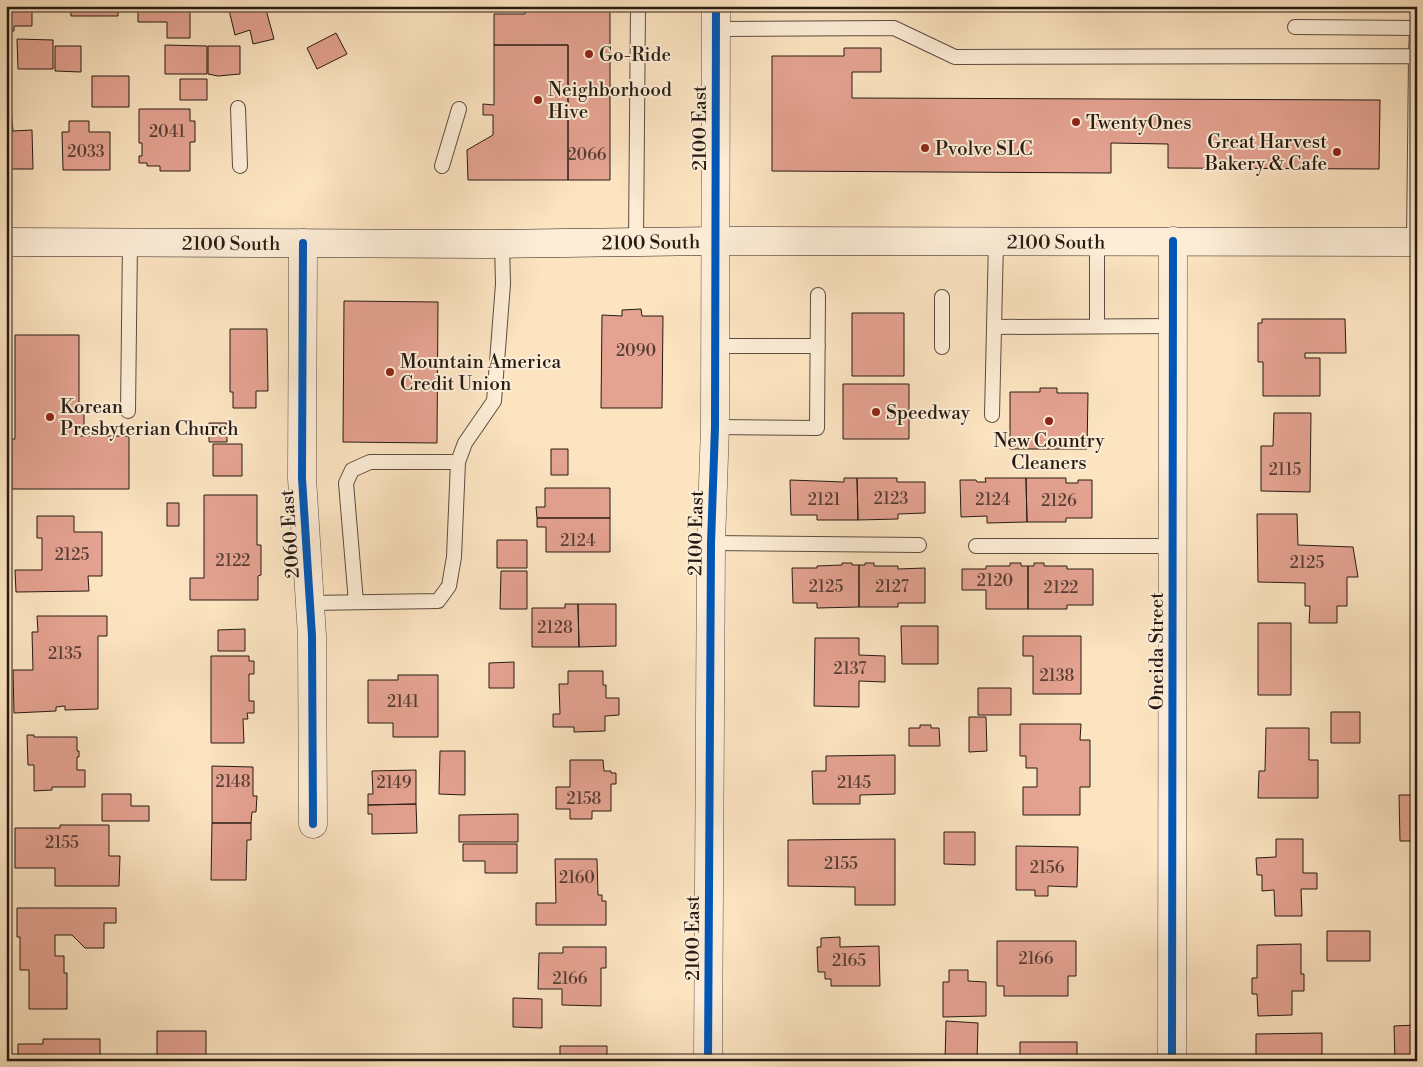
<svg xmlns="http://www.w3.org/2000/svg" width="1423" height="1067" viewBox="0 0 1423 1067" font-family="'Libre Bodoni',serif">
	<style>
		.building { fill: #e4a291; stroke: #261b12 }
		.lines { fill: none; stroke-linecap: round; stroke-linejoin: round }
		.service-casing { stroke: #5c4d3e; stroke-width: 16 }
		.minor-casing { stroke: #5c4d3e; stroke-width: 29 }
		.tertiary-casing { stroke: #5c4d3e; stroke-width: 29 }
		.secondary-casing { stroke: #261b12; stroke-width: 29 }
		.service { stroke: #fdedd7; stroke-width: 14 }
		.minor { stroke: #fdedd7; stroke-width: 28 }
		.tertiary { stroke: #fdedd7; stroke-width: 28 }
		.secondary { stroke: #fdedd7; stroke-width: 28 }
		.cycleway-casing { stroke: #fdedd7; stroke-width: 11 }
		.cycleway { stroke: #0057b8; stroke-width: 8 }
		.poi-dot { fill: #8f2418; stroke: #fdedd7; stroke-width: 2 }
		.labels { text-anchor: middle; stroke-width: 4; stroke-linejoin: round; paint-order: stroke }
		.number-label { font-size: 16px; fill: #563d32 }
		.poi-label { font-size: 19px; fill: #261b12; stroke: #fdedd7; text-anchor: start }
		.street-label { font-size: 19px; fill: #261b12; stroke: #fdedd7 }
	</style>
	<rect width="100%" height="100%" fill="#fce4c1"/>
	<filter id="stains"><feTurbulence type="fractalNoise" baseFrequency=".004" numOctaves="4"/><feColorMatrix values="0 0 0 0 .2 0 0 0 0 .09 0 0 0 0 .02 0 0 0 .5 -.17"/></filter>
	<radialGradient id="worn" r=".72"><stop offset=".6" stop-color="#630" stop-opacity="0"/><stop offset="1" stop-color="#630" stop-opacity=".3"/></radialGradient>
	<path class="building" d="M6,6H32V26H14V31H6Z
		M71,6H118V16H71Z
		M138,6H190V38H167V22H138Z
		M228,6H265L274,39L253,44L250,30L235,35Z
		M525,6H610V180H568V45H494V14H525Z
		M336,33L347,54L317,69L307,48Z
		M17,39L53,40V69H18Z
		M165,45L207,46V74H165Z
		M494,45H568V180H468L467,150L493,135V115H483V104L494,105Z
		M55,46H81V72L55,71Z
		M208,46H240V74L218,76L208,74Z
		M844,48H881V72H852V98L1380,100L1379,169L1168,168V144L1111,143V173L772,171V56H844Z
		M92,76H129V107H92Z
		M180,79H207V100H180Z
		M139,109H190V121H195V142H190V171H160V166H147V163H139V156H142V143H139Z
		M6,117L12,118L13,131L32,130L33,169H6Z
		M69,121H89V132H110V170H63L62,132H69Z
		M344,301L438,302L437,443L343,442Z
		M641,309L642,316H663L662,408H601L602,315L622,316V310Z
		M852,313H904V376H852Z
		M1262,319H1345L1346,353H1305V358H1320V396H1263V362H1258V323H1262Z
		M230,329H267L268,391H256V408H233V392H230Z
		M15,335H79V406H84V427H78V436H129V489H12V439H15Z
		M843,384H909V439H843Z
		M1040,388H1057V393H1088L1087,449H1010V392H1040Z
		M1274,413H1311L1310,492L1261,491V446H1273Z
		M209,423H227V442H209Z
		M213,444H242V476H213Z
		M551,449H568V475H551Z
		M844,478H857L858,520H817V515H791L790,480L844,482Z
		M857,478H897V482H925V513L898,514V519L858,520Z
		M985,478H1026L1027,522L987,523V516L961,517L960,480H976L977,482H986Z
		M1026,478H1066V483H1078V480H1092V518H1066V522H1027Z
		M545,488H610V518H537L536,507H545Z
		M204,495H257V545H261V575L258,576V600H190V578H204Z
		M167,503H179V526H167Z
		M1257,514H1297L1298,545L1353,547L1358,577H1347V606H1337V623H1309L1310,606H1305V583L1258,582Z
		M37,516H74V532H102V576H88L89,591L16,592L15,570H42V538H37Z
		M537,518H610V552H546V527H537Z
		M497,540H527V568H497Z
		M842,563H852V565H859V607L817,608V603H793L792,568H817V566L842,565Z
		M865,563H874V566H898V569L925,568V603H898V607H859V565H865Z
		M1010,563H1021V566H1028V609H986V590H962V569H986V566H1010Z
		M1034,563H1044V566H1067V569H1093V605H1067V609H1028V566H1034Z
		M501,571H527V609H500Z
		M565,604H578L579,647H532V608H565Z
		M578,604H616V646L579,647Z
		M37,616H107V636H98V709L65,710V706L56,707V711L14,713L13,670H33L32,632H38Z
		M1258,623H1291V695H1258Z
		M901,626H938V664H902Z
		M245,629V651H218V630Z
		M1023,636H1081V694H1033V656H1023Z
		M815,638H859V655L885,656V682L859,681V707L814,706Z
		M211,656H249V661H254V674H249V701H254V713H247L248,719H243L244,743H211Z
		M514,662V688H489V663Z
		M568,671H603V685H606V698H619V715L605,716V731L574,732V727H553V714H560L559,684H568Z
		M398,675H438V737H393V723H368V680H398Z
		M978,688H1011V715H978Z
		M1331,712H1360V743H1331Z
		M969,717H986L987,751L969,752Z
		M1020,724H1081L1080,740H1090V787H1080V815H1023V787H1037V768H1026V756H1020Z
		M920,725H931V728H939L940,746H909V728H920Z
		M1266,728H1309V760H1318V798H1258L1259,771H1265Z
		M27,735H34V737H77V751H79V757H77V770H85V787H52V790L34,791V765H28Z
		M440,751H465V795L439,794Z
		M895,755V794L860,795V804H813L812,771H826V756Z
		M570,760H603L604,771H611V773H616V784H611V811H592V819H570V809H556V787H570Z
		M212,766L253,767V796H257L256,812H252L251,823H212Z
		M416,770V804L368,805V794H373L372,771Z
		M102,794H131V806H149V821H102Z
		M1399,795H1417V841H1400Z
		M416,804L417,833L372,834V814H368V805Z
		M518,814V842H459V815Z
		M212,823H251V840H247L246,880H211Z
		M60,825H109V856H120L119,886H55V868H15V828H60Z
		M944,832H975V865L944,864Z
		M895,839V905H855V887L788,886V840Z
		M1276,839H1303V873H1317V889H1301L1302,916H1275L1274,890L1262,891V875H1257L1256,858L1276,857Z
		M463,844H517V873H485V861H463Z
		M1016,846L1078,847L1077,887L1048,886V896H1035V890H1016Z
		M555,859H597L598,895H602V901H606V925H536V903H556Z
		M17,908H116V923H104V948H85L72,935H55V956H64V973H67V1009H29V970H20V937H17Z
		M1327,931H1370V961H1327Z
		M840,937V947L879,946L880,986H831V979H825V972H818L817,947H821V938Z
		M997,941H1076V976H1068V996H1004V986H997Z
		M1301,944V974H1304V991H1292V1015L1258,1016L1257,994H1252V978H1257V945Z
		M563,947H606V968H601V1006L562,1005V989H538L539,953H563Z
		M949,970H968V981L986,982V1016L943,1017V982H949Z
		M513,998L542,999V1028L513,1027Z
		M946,1021L978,1023L977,1061H945Z
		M1417,1025V1060H1395L1394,1026Z
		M157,1031H206V1061H157Z
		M1322,1033V1061H1256V1034Z
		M43,1039H100V1061H18V1044H43Z
		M1020,1042H1077V1061H1020Z
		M560,1046H607V1061H560Z"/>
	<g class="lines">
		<g class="service-casing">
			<path id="service" d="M1295,27L1417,28L1416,56
				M716,29L894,28L955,57L1416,56L1414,242
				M238,108L240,166
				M442,166L459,109
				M636,241L638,6
				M1097,326V241
				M994,327L1173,326
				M715,346H818
				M942,347V297
				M128,411L130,242
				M992,415L996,241
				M715,427L817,428L818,295
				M711,543L919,545
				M976,546H1173
				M356,602L346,483L352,470L370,462H458
				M310,603L438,601L449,586L454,557L458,462L465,443L494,401L503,284L502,243"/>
		</g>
		<g class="minor-casing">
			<path id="minor" d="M303,243L302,478L312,636L313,824
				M1172,1061L1173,241"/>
		</g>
		<g class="tertiary-casing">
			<path id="tertiary" d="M708,1061L711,543L715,427L716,6"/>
		</g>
		<g class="secondary-casing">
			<g id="secondary">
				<path id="s1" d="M6,242L485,244L715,241L1417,242"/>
			</g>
		</g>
		<use href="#service" class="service"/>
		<use href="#minor" class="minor"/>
		<use href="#tertiary" class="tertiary"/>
		<use href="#secondary" class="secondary"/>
		<g class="cycleway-casing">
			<path id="cycleway" d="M303,243L302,478L312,636L313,824
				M708,1061L711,543L715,427L716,6
				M1172,1061L1173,241"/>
		</g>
		<use href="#cycleway" class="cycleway"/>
	</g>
	<g class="poi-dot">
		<circle cx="589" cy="54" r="5"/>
		<circle cx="538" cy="100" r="5"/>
		<circle cx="1076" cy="122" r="5"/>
		<circle cx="925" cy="148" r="5"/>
		<circle cx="1337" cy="152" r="5"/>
		<circle cx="390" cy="372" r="5"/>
		<circle cx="876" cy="412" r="5"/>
		<circle cx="50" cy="417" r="5"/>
		<circle cx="1049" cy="421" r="5"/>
	</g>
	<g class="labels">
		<g class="number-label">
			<text x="167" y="137">2041</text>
			<text x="86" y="157">2033</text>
			<text x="587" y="160">2066</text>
			<text x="636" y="356">2090</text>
			<text x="1285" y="475">2115</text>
			<text x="891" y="504">2123</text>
			<text x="824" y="505">2121</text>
			<text x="993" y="505">2124</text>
			<text x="1059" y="506">2126</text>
			<text x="578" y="546">2124</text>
			<text x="72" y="560">2125</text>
			<text x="233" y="566">2122</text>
			<text x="1307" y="568">2125</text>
			<text x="995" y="586">2120</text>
			<text x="826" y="592">2125</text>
			<text x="892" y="592">2127</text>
			<text x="1061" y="593">2122</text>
			<text x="555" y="633">2128</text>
			<text x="65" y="659">2135</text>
			<text x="850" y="674">2137</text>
			<text x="1057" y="681">2138</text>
			<text x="403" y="707">2141</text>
			<text x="233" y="787">2148</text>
			<text x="394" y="788">2149</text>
			<text x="854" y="788">2145</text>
			<text x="584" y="804">2158</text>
			<text x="62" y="848">2155</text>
			<text x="841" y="869">2155</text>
			<text x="1047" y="873">2156</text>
			<text x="577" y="883">2160</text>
			<text x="1036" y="964">2166</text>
			<text x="849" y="966">2165</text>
			<text x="570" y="984">2166</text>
		</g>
		<g class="poi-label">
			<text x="599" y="61">Go-Ride</text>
			<text x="548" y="96">Neighborhood<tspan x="548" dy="22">Hive</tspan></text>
			<text x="1086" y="129">TwentyOnes</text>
			<text x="1327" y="148" text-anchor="end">Great Harvest<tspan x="1327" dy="22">Bakery &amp; Cafe</tspan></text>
			<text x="935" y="155">Pvolve SLC</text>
			<text x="400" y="368">Mountain America<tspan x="400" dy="22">Credit Union</tspan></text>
			<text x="60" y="413">Korean<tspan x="60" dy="22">Presbyterian Church</tspan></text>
			<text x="886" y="419">Speedway</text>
			<text x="1049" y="447" text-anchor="middle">New Country<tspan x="1049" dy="22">Cleaners</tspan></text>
		</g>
		<g class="street-label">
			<text transform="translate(699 128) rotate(-90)" y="7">2100 East</text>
			<text dy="7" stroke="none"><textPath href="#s1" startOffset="645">2100 South</textPath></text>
			<text dy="7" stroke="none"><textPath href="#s1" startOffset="1050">2100 South</textPath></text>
			<text dy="7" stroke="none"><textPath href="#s1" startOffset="225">2100 South</textPath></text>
			<text transform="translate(695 533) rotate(-89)" y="7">2100 East</text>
			<text transform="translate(289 534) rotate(-94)" y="7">2060 East</text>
			<text transform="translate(1156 651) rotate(-90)" y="7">Oneida Street</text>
			<text transform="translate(692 938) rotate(-90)" y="7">2100 East</text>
		</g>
	</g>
	<rect width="1423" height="1067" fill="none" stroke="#fce4c1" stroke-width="25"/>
	<rect x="8" y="8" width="1408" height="1052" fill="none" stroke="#261b12" stroke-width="2.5"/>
	<rect x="12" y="12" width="1398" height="1042" fill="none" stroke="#261b12"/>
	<rect width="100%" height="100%" filter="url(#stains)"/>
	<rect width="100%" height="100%" fill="url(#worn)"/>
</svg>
